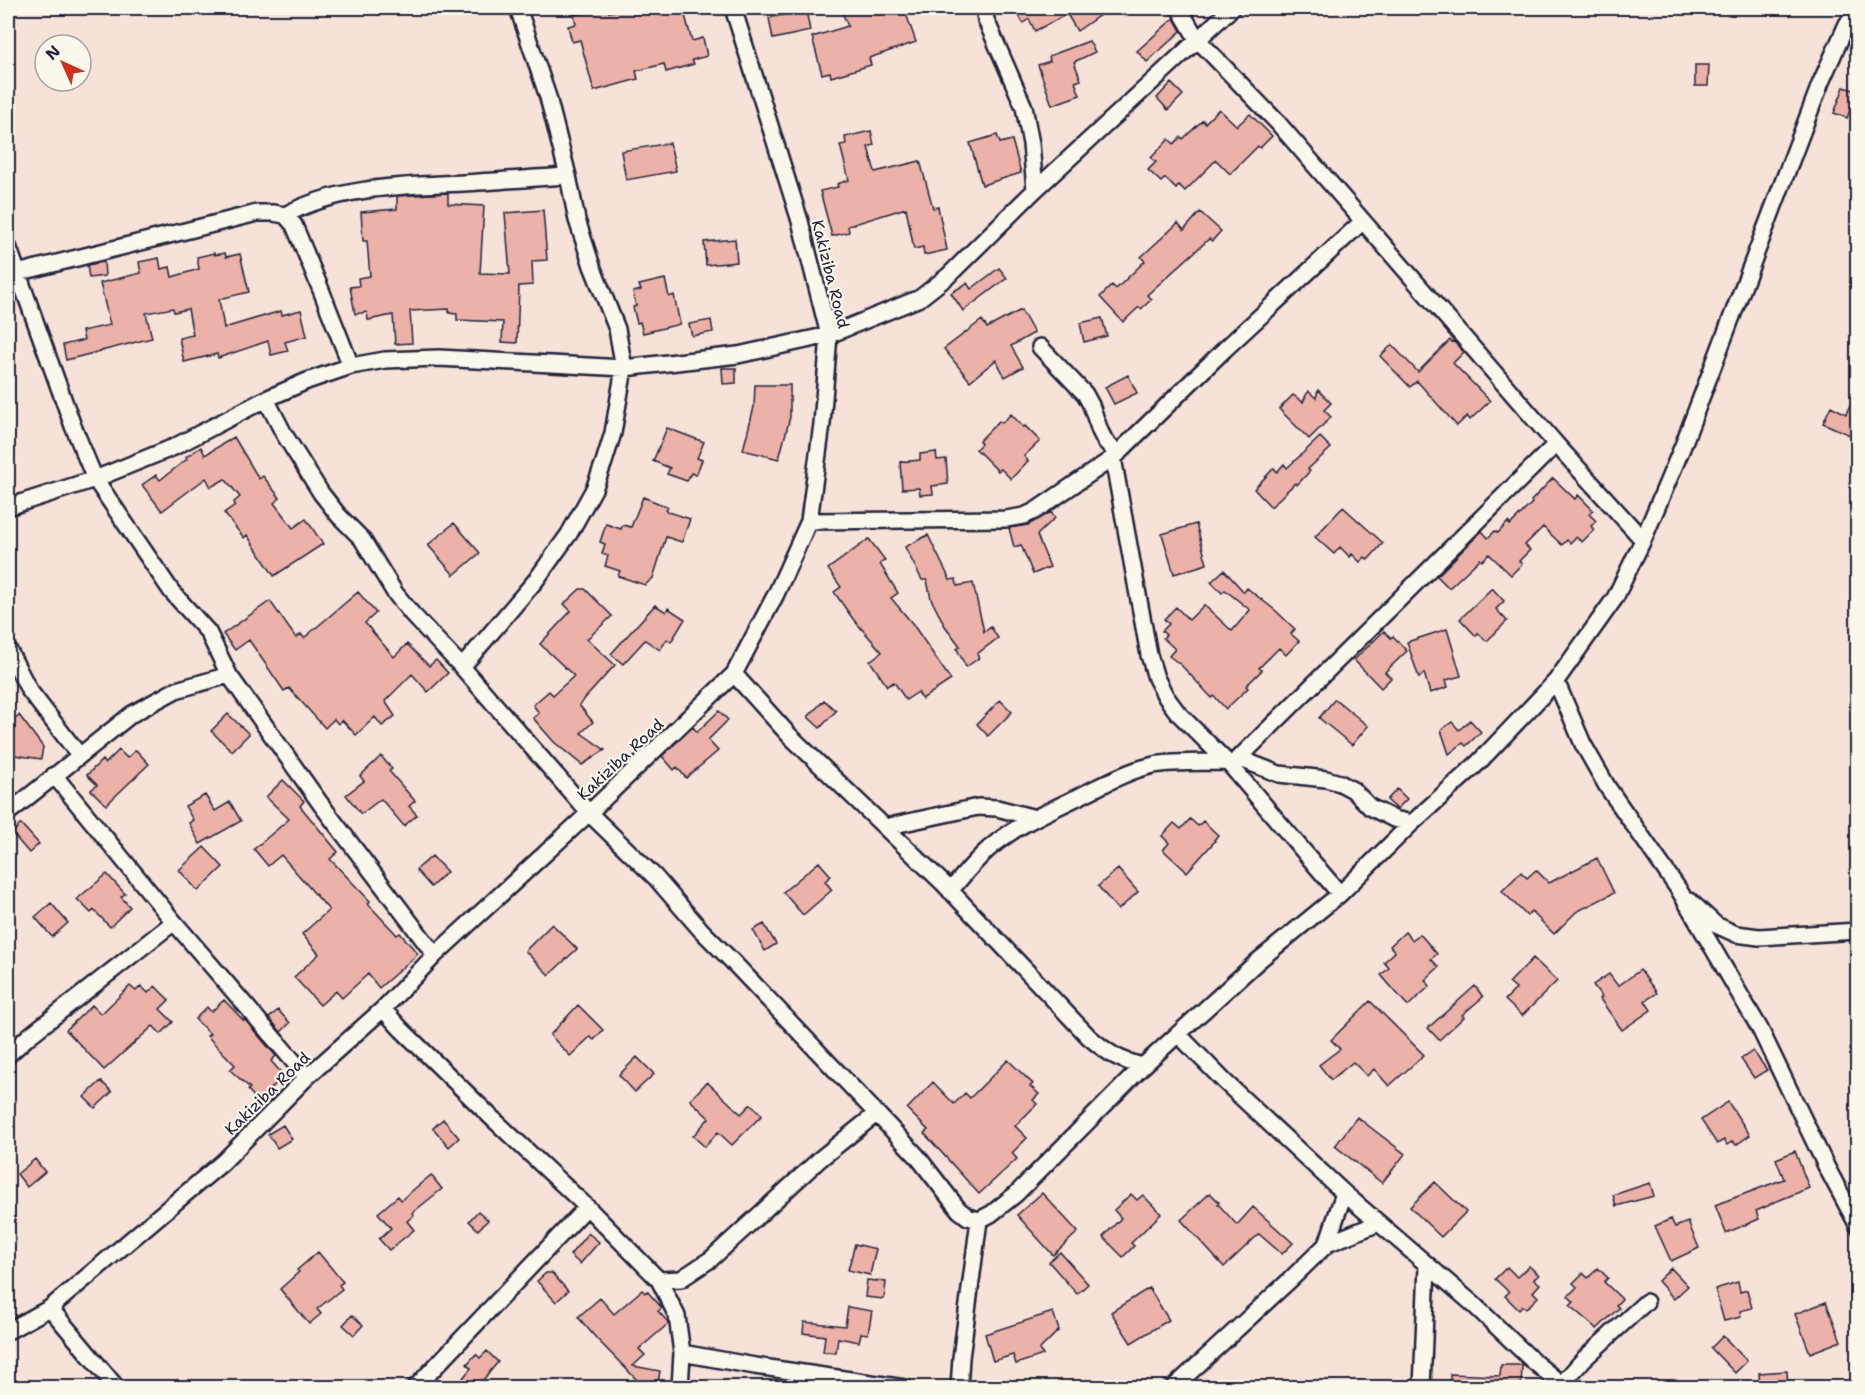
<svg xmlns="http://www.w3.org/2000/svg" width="1865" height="1395" viewBox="0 0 1865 1395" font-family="'Shantell Sans',sans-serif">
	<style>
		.building { fill: #ecb1a8; stroke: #22223b; stroke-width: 1.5 }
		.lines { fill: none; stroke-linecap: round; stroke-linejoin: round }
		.minor-casing { stroke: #22223b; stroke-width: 20 }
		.minor { stroke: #fbf7ec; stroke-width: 15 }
		.labels { text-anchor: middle; stroke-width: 4.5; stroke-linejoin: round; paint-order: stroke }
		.street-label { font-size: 16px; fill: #22223b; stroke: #fbf7ec }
	</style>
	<rect width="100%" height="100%" fill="#f6e2d8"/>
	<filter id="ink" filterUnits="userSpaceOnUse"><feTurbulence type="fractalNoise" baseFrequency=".0167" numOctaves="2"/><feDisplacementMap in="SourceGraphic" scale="12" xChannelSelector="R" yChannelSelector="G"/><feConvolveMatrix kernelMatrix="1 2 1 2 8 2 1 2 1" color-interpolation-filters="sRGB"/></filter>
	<g filter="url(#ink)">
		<path class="building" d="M602,8H608L609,12L627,8H683L692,41L703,38L707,56L692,60L694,64L666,72L664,64L636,71L638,79L594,91L580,40L572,42L568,26L576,24L574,15Z
			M840,8H904L916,42L869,58L871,65L831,77L830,72L822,74L812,37L848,26Z
			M1015,8H1110L1077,31L1067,14L1035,31L1029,19L1023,23Z
			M806,10L810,31L773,39L769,18Z
			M1174,18L1181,31L1147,62L1137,51Z
			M1089,41L1095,52L1074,62L1081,80L1075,82L1080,95L1052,105L1038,65L1050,61L1049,56Z
			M1695,65H1709L1708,86H1695Z
			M1171,83L1183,95L1168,110L1157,98Z
			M1844,87L1857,91L1847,118L1834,113Z
			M1219,109L1237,126L1250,114L1272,136L1260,148L1258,146L1230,174L1216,160L1185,191L1179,185L1176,189L1165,178L1161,182L1148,170L1156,162L1151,158L1169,139L1174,144L1181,137L1183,139L1203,120L1205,123Z
			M871,131L874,145L868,147L875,172L920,161L933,208L938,207L947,250L924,255L923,247L914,249L906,208L848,226L849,232L832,236L820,191L838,187L837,184L849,180L840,145L846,144L845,137Z
			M997,135L1000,143L1012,140L1021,173L982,185L970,143Z
			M670,143L676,171L626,180L621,151Z
			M448,193V204L484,206L480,273L510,274L505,213L543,210L547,260L532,261L533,285L519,286L517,343L502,342L503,322L457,320V314L449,313V309L410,311L412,343L395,344L393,315L368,320L367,312L355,314L350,287L359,286L358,278L370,276L367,241H363L361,212L397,209V196Z
			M1200,212L1221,231L1212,241L1209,239L1147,295L1152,299L1141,309L1139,307L1123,322L1100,297L1112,285L1116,289L1145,261L1141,257L1178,223L1184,230Z
			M735,239L737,262L706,265L704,242Z
			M214,253L215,255L225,253L226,257L240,254L249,292L219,299L224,328L281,311L282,315L301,310L307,336L285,342L288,351L271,355L268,341L218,358L217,354L184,362L179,338L193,335L188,309L174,312L173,308L146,313L152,338L66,360L63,345L84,340L82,331L110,325L100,283L141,273L139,262L159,258L161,269L170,267L172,277L199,269L197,257Z
			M104,262L105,276L89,278L87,265Z
			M999,268L1007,278L963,311L951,293L967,283L971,289Z
			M665,279L669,297L674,295L680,324L643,333L640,322L637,323L633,307L636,306L633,292L641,290L639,285Z
			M1021,310L1034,333L1011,346L1023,367L1005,377L996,360L970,381L944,349L982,320L987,328Z
			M1102,318L1107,336L1084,342L1080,323Z
			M711,320L713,332L692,336L689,324Z
			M1450,340L1452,342L1453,341L1464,352L1453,363L1490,401L1470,420L1467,416L1457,426L1417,381L1410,387L1380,356L1392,345L1418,372Z
			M722,368H736V383L723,384Z
			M1128,375L1137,393L1114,404L1105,387Z
			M755,385H790V417L779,459L743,450L754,407Z
			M1857,389V438L1823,423L1831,406L1846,414Z
			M1318,390L1331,403L1324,410L1331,417L1309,439L1279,409L1293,395L1303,402L1308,391L1316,398Z
			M1011,414L1023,427L1025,426L1040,441L1024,456L1028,461L1011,479L1001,469L998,471L976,449L981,444L979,441L999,421L1002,423Z
			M667,428L704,442L697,458L702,460L696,475L691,473L687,481L667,474L670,468L653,461Z
			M234,437L259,479L263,476L280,498L274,503L293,528L306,519L323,544L274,576L247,535L244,538L224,513L235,505L234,502L240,497L225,479L211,487L206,478L162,511L142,485L156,475L160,480L187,459L186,457L201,447L205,455Z
			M1320,437L1331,448L1308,469L1310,471L1297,485L1295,483L1271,507L1254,489L1274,468L1277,472L1284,464L1287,468Z
			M936,452L937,460L946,459L948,484L932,486L933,494L920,495L919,488L902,489L900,462L920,460V454Z
			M1553,478L1575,499L1578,495L1593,510L1589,514L1596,521L1591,526L1594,530L1582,542L1576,537L1570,543L1567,540L1562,545L1543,527L1525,545L1530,550L1519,561L1522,564L1511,575L1489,554L1482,561L1480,559L1449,588L1437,576L1482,531L1488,538L1495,531L1498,533L1508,522L1510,525L1532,503L1531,501Z
			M643,497L668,507L666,511L690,519L682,542L666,537L653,578L645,585L618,576L620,571L605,566L608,556L602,554L605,544L600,542L606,524L621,529L623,525L631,527Z
			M1343,507L1383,543L1368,560L1365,557L1360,562L1352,554L1350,557L1340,547L1334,554L1315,537Z
			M1051,512L1055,518L1037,535L1050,567L1033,574L1021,545L1014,547L1009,528L1028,525Z
			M454,523L480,553L454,575L428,545Z
			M1196,524L1207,564L1174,574L1162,534Z
			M928,535L950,580L956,579L957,586L973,583L984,632L991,627L998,638L977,654L979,658L966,667L957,649L960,646L945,626L931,599L927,580H922L905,547Z
			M869,539L885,560L880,564L898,593L891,598L912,623L951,680L922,699L918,692L906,700L894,682L887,686L870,661L882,652L853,619L834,592L841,587L828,569Z
			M1224,570L1244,592L1247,588L1276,611L1295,629L1291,634L1299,641L1286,655L1279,648L1259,668L1262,670L1246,686L1248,688L1226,709L1214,696L1212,698L1181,665L1169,656L1175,649L1163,638L1166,635L1162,631L1169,624L1164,619L1176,607L1189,620L1204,605L1232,631L1250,610L1225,590L1222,593L1211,582Z
			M1492,588L1504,601L1496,609L1507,621L1487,641L1478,633L1476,636L1460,619Z
			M580,589H585L612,616L587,639L615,665L579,705L593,722L581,733L605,750L582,765L554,742L533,718L539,713L533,705L549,691L553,695L574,676L540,644L571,611L564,604Z
			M358,592L376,613L365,623L394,657L407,644L429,666L436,660L448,673L428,692L412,674L385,701L395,716L382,726L375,717L356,735L342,720L338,724L334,719L325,728L289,688L284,691L249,640L235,650L223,634L270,601L296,638L301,634L304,638Z
			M655,605L666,612L668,608L685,619L671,642L667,639L660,650L645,640L623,664L611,654Z
			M1447,629L1461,676L1446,680L1448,687L1430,693L1424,673L1419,678L1407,642Z
			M1384,631L1391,638L1393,636L1407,651L1385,672L1391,678L1381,688L1354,660Z
			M1335,699L1368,726L1352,745L1319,718Z
			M824,700L836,711L820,728L808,717Z
			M1000,700L1012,712L988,736L977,724Z
			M719,711L728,720L708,740L718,751L686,778L677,767L674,770L662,756L693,727L697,732Z
			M228,714L249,734L232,751L211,731Z
			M19,715L43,747L41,759L8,754V724Z
			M1470,720L1481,732L1466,746L1463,743L1449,754L1441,730L1452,722L1459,730Z
			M119,750L127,758L136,750L149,764L106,805L91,790L97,785L87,775L102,760L105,764Z
			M381,756L392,769L389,771L415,801L409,806L417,815L404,826L381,799L361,814L346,795L364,781L360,776Z
			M283,780L304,801L300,806L338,852L330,859L370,901L368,904L397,935L400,933L418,954L379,988L368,974L342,998L336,991L320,1005L294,977L319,954L302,934L329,910L281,855L268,866L254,849L289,819L266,797Z
			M1397,789L1407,799L1397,809L1387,800Z
			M205,795L215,811L230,802L241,821L200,844L189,823L193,820L185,806Z
			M1190,819L1198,826L1203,821L1218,835L1214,840L1215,841L1187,872L1163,850L1169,843L1162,836L1174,823L1181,829Z
			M21,824L39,844L29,853L12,833Z
			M204,847L223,867L198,891L179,870Z
			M432,856L447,872L431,887L416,870Z
			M1597,858L1614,893L1576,912L1554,934L1531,911L1527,916L1502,891L1521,872L1527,878L1536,870L1549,883Z
			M819,862L831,876L825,881L832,890L803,915L783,892Z
			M1118,869L1138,892L1118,910L1098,886Z
			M107,874L125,894L121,897L130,907L110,927L94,910L91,913L77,899Z
			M51,903L68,923L52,937L35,917Z
			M552,924L577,949L549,975L525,951Z
			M764,924L776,944L765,951L753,930Z
			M1405,932L1412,940L1420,934L1437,954L1431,959L1439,967L1425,980L1430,986L1408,1006L1381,975L1389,968L1384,962L1395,952L1390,946Z
			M1533,958L1557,981L1522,1016L1505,1000L1516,989L1509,983Z
			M1640,970L1657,993L1645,1001L1651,1010L1622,1030L1600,999L1602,997L1593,985L1609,974L1618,986Z
			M130,986L136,991L141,986L148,993L155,986L169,1000L160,1009L173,1022L161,1034L153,1026L104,1070L66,1030L92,1005L101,1014Z
			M1475,986L1483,997L1462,1015L1464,1017L1439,1040L1428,1028Z
			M224,1000L243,1020L244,1019L276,1056L271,1061L284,1076L258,1101L248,1090L250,1088L230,1070L235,1065L207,1036L210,1034L195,1019L207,1007L211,1012Z
			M1370,1001L1424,1055L1389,1086L1374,1069L1367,1076L1353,1062L1331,1080L1319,1065L1340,1049L1331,1040Z
			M578,1005L603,1030L594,1040L590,1037L570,1056L550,1035Z
			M278,1010L290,1023L281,1032L269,1018Z
			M1753,1051L1767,1070L1754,1078L1741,1059Z
			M637,1057L654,1074L635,1092L619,1075Z
			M1008,1060L1033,1084L1030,1086L1039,1094L1033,1100L1037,1104L1015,1126L1027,1138L1012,1153L1017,1159L979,1194L924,1133L928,1130L907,1109L933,1082L954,1104L965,1093L970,1098Z
			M101,1081L112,1092L95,1108L84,1097Z
			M707,1082L741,1114L751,1104L762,1115L732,1145L718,1132L705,1147L693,1136L709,1118L690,1100Z
			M1728,1102L1750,1135L1736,1145L1733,1141L1727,1145L1724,1140L1717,1144L1701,1120Z
			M1357,1117L1405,1154L1382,1183L1335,1146Z
			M443,1119L459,1138L449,1147L433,1128Z
			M283,1125L292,1139L277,1148L268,1134Z
			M1795,1151L1809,1188L1770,1204V1205L1756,1211L1759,1219L1726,1233L1715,1205L1784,1179L1776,1159Z
			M35,1159L45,1172L27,1187L17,1174Z
			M431,1175L442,1189L412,1213L414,1215L407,1221L414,1230L389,1250L379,1239L391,1228L378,1213L398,1196L401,1200Z
			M1435,1182L1466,1212L1441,1237L1410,1207Z
			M1650,1183L1654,1196L1616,1206L1613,1195Z
			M1042,1193L1078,1232L1053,1255L1017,1215Z
			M1210,1193L1219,1202L1218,1204L1237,1225L1253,1207L1293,1243L1282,1254L1259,1234L1224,1267L1181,1220Z
			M1131,1194L1137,1200L1143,1195L1161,1214L1131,1243L1134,1246L1123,1257L1103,1237L1121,1218L1114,1210Z
			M478,1211L488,1220L478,1230L469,1221Z
			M1671,1219L1675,1227L1688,1222L1699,1248L1671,1261L1655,1226Z
			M588,1233L599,1242L580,1264L570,1255Z
			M855,1244L876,1249L870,1275L848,1270Z
			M318,1252L343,1282L339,1285L342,1289L317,1309L321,1314L309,1324L280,1289L299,1272L297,1270Z
			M1060,1252L1088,1284L1077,1294L1049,1262Z
			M1529,1266L1539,1275L1534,1279L1540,1284L1533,1292L1538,1297L1526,1309L1523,1306L1519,1310L1505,1296L1509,1292L1495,1279L1507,1267L1517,1277Z
			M1598,1268L1608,1278L1604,1282L1622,1299L1616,1305L1619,1308L1597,1329L1570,1306L1574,1302L1568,1296L1577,1287L1573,1283L1583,1273L1588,1278Z
			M1671,1268L1688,1286L1674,1299L1658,1281Z
			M546,1273H552L568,1291L556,1302L537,1281Z
			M867,1280L886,1282L884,1299L865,1297Z
			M1738,1282L1740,1292L1747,1290L1752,1308L1740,1311L1741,1317L1724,1321L1715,1289Z
			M1149,1288L1169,1320L1131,1343L1111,1312Z
			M642,1290L645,1293L647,1291L662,1308L658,1311L668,1322V1324L639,1349L645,1355L633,1366L660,1371L657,1388L636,1383L637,1380L596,1338L578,1317L600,1298L614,1314Z
			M1826,1302L1841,1341L1810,1353L1795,1314Z
			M848,1307L872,1311L868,1334L861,1333L859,1342L838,1338L836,1353L823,1352L825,1336L803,1333L804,1322L845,1326Z
			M1053,1312L1059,1330L1039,1350L1043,1355L1016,1364L1013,1355L993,1361L985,1334Z
			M352,1315L363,1325L354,1335L343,1325Z
			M1723,1336L1747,1361L1735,1373L1711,1348Z
			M487,1351L498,1362L478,1386L476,1384L474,1387L463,1378L471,1368L467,1364L476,1354L480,1358Z
			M1501,1365H1522L1521,1388H1450V1374L1500,1376Z
			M1787,1371L1788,1388H1760L1759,1373Z"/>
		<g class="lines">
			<g class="minor-casing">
				<path id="minor" d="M984,8L986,20L1024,107L1031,144L1035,190
					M1179,8L1197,39L1278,123L1556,444L1643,540
					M285,215C339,186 403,186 463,183C498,181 533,178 568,176
					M8,246L73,426L95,479L172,592L208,632L229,675L320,803L435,955
					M17,273L257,213H273L285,215L294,225L321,290L351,366
					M1040,347L1085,394L1091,405L1100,431L1105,441L1118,454
					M266,399L284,434L321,493L339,516L362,539L395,593L412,614L462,667L589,813L655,877L701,930L732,961L917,1156L959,1210L968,1217L979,1220L991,1214L1016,1194L1143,1066L1258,961L1340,894L1412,823L1479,762L1556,681L1615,598L1643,540L1682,448L1821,82L1847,24L1858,12
					M1113,458L1149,655L1156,678L1166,697L1178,713L1231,766L1340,894
					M8,507L95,479L174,447L266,399L307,381L351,366L385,360L439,358L624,368L738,355L829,335L920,298L948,276L1035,190L1232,8
					M809,521L1006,519L1024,516L1035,511L1113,458L1225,349L1363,221
					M8,649L29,690L79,755
					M462,667L536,580L569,534L594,489L604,462L613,433L624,368L617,329L592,266L577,220L568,176L548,97L518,8
					M734,674L789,735L944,884L1089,1037C1108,1053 1118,1060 1143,1066
					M1556,681L1583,744L1608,788L1679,890L1760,1029L1827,1168L1858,1226
					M1238,758L1279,774L1326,779L1340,783L1353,790L1370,807L1394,819L1412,823
					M1231,766L1556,444
					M54,775L174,922L307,1077
					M8,813L132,714L176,690L229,675
					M885,827L978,807L997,808L1035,818
					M950,891C963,876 975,860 991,847C1017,825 1047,812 1078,797C1103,785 1126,771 1154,765C1178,761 1202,763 1227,762
					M1690,901L1716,925L1736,934L1759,937L1858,931
					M383,1009L401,1029L492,1118L587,1207L659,1280L677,1316L682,1353L680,1388
					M1178,1034L1225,1082L1344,1193L1473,1304L1533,1361L1566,1388
					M8,1055L29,1036L174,922
					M1327,1244L1379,1223
					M659,1280L681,1279L711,1259L820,1159L876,1114
					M50,1308L117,1388
					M8,1331L50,1308L223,1162L307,1077L383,1009L435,955L589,813L734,674L776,594L809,521L822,424L829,335L800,221L733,8
					M682,1353L755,1366L905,1388
					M1562,1384L1584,1359L1646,1302
					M415,1388L587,1207
					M959,1388L961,1358L979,1220
					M1173,1388L1291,1279L1327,1244L1344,1193
					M1422,1388L1427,1266"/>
			</g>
			<use href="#minor" class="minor"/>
		</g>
	</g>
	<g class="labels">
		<g class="street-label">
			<text transform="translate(831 274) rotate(76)" y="6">Kakiziba Road</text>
			<text transform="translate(620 759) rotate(-43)" y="6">Kakiziba Road</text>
			<text transform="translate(267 1093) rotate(-44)" y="6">Kakiziba Road</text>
		</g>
	</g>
	<rect width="1865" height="1395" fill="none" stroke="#fbf7ec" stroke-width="30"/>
	<rect x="15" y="15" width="1835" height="1365" fill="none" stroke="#22223b" stroke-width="2" filter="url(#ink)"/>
	<g transform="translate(63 63) rotate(315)"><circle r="28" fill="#fbf7ec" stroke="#a4a2a5" stroke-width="1.5"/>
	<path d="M0-4.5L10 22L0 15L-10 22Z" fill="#c8321e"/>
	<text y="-9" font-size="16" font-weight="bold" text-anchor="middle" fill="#22223b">N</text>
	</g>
</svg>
